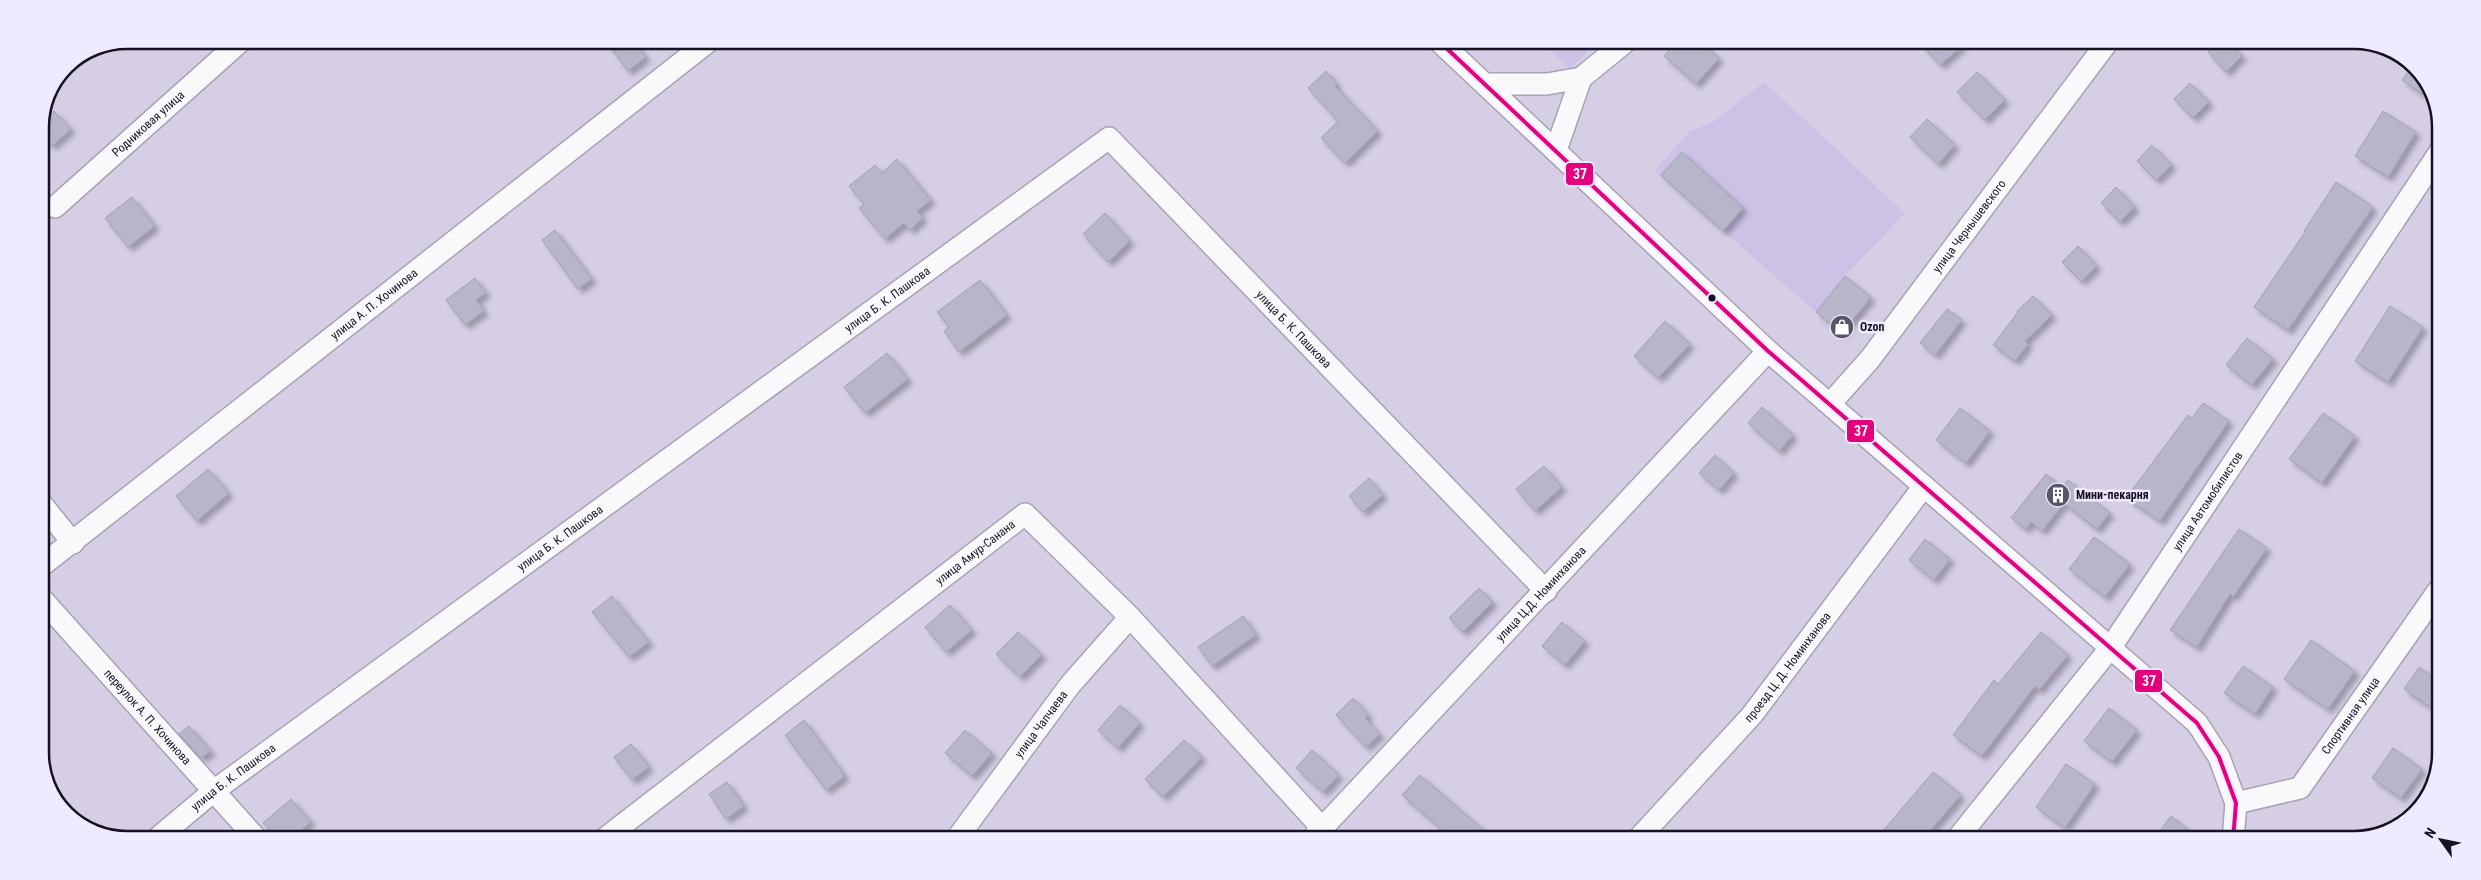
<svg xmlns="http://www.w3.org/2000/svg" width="2481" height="880" viewBox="0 0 2481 880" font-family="'Roboto Condensed',sans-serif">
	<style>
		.built { fill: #cdc2e6 }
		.building { fill: #b7b5ca; stroke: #a3a0b2; filter: url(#shadow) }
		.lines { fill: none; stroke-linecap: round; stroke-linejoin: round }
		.minor-casing { stroke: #a7a2b4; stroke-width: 24 }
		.minor { stroke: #f9f8fb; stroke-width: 21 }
		.bus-1-casing { stroke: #efeaff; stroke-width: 8 }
		.bus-1 { stroke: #e5007d; stroke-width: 4 }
		.bus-dot { fill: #171221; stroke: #efeaff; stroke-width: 2 }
		.labels { text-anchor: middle; stroke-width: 5; stroke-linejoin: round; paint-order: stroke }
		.street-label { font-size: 12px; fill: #171221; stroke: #efeaff }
		.poi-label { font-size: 12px; font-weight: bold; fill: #171221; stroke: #efeaff; text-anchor: start }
		.rim { fill: none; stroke: #171221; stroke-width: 2.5 }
		.line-badge { stroke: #efeaff; stroke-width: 2 }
		.badge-label { font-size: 14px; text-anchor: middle; font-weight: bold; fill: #fff }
	</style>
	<defs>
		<filter id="shadow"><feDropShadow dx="4.5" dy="4.5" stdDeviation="2.5" flood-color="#0004"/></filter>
	</defs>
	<rect width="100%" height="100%" fill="#d5cee5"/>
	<path class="built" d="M1543,43H1597L1570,69Z
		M1764,82L1905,213L1845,276L1816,312L1654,171L1690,131L1715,121Z"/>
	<path class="building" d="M606,41H634L646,57L628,71Z
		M1675,43H1702L1719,58L1696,84L1664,56Z
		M1921,44H1964L1940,65Z
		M2216,44H2230L2242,56L2226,72L2208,52Z
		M2412,66L2423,74L2433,101L2402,80Z
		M1326,71L1337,84L1335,86L1378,131L1345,163L1321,138L1338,121L1308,88Z
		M1977,72L2005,100L1985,120L1957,92Z
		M2190,83L2209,102L2193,118L2174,99Z
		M54,111L71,129L52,146L40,133V123Z
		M2383,111L2416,132L2388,177L2355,156Z
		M1927,119L1955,145L1938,164L1910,137Z
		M2152,145L2172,165L2156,180L2137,161Z
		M1682,152L1743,208L1723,231L1661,175Z
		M897,159L931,200L917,211L923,218L910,230L904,223L885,239L859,208L864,204L849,186L875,165L882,173Z
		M2336,182L2373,207L2288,330L2254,307L2305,232L2304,231Z
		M2116,187L2135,207L2120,222L2101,203Z
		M132,197L155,226L128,247L105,218Z
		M1105,213L1130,241L1108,262L1083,234Z
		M555,230L592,279L578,289L542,240Z
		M2078,246L2097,266L2081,281L2062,262Z
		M1845,276L1871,297L1842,333L1816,312Z
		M475,278L486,293L476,300L484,311L465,325L446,300Z
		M980,280L1007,315L959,352L944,331L949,327L937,312Z
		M2033,296L2052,315L2025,341L2028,344L2015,361L1993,345L2018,312L2017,311Z
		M2390,306L2423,327L2388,382L2355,361Z
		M1947,309L1962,320L1935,355L1920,343Z
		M1665,321L1690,344L1658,378L1634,356Z
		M2247,338L2273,359L2252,385L2226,365Z
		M887,353L908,379L865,413L844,387Z
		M2203,403L2229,421L2160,521L2126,498L2188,415L2192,418Z
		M1762,407L1793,435L1779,451L1748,423Z
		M1960,408L1990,431L1966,463L1936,440Z
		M2323,413L2355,436L2322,483L2289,459Z
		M1715,455L1734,473L1719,490L1699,473Z
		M1544,466L1562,487L1535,511L1516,489Z
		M208,469L229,493L197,521L176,496Z
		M2046,474L2062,487L2068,480L2110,513L2097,529L2064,503L2042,531L2031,522L2026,529L2011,518Z
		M1369,478L1383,495L1363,512L1349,496Z
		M2239,529L2267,548L2233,597L2230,594L2197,647L2170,630Z
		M2094,537L2130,564L2105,597L2069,569Z
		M1925,539L1950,559L1934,580L1909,560Z
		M1479,588L1493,602L1463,632L1449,618Z
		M612,596L649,642L629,657L592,612Z
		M950,605L972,630L946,652L925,627Z
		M1243,616L1256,635L1212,666L1198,647Z
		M1562,622L1585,641L1565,665L1542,646Z
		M1018,632L1042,655L1020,677L996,654Z
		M2041,632L2068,655L2039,690L2035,686L1982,756L1953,735L1994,680L1998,684Z
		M2311,640L2355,671L2328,709L2284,679Z
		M2243,666L2273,687L2255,714L2224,693Z
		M2419,667L2437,680V712L2404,689Z
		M1353,698L1369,715L1365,718L1380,734L1366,747L1336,715Z
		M1120,705L1140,723L1118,748L1098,730Z
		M2109,708L2137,730L2112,762L2084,741Z
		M804,720L845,776L826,790L785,735Z
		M189,726L211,751L201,758L179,734Z
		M965,730L992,753L972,776L945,753Z
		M1184,740L1202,757L1163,797L1145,779Z
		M631,744L649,767L632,780L614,757Z
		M2393,748L2422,769L2401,798L2372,778Z
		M1312,750L1339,775L1323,792L1296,768Z
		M2066,764L2095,784L2065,828L2036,807Z
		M1933,772L1961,795L1923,839H1876Z
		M1420,775L1493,838H1452L1402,795Z
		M727,782L744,806L726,819L709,794Z
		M291,799L311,822L294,836H274L263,823Z
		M2171,816L2188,829L2180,840H2153Z"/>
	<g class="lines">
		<g class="minor-casing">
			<g id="minor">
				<path d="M1441,43L1768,351L2197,723L2219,757L2236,803L2233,840"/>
				<path d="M1487,84H1547L1581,78L1624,43"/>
				<path d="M1556,150L1581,78"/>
				<path id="s1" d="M55,207L242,40"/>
				<path id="s2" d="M1830,404L1870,359L2106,44"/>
				<path d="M40,502L73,543"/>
				<path id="s3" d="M40,567L709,41"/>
				<path id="s4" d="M40,597L254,836"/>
				<path id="s5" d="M2236,803L2300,788L2438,591"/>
				<path id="s6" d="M160,836L215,790L1109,138L1546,591"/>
				<path id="s7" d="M608,836L1025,514L1130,617L1322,828"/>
				<path id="s8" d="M958,837L1070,685L1130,617"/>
				<path id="s9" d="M1313,838L1768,351"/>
				<path id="s10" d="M1638,839L1752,715L1924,486"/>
				<path id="s11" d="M1957,839L2111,647L2441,150"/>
			</g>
		</g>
		<use href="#minor" class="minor"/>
		<g class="bus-1-casing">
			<path id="bus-1" d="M1441,43L1768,351L2197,723L2219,757L2236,803L2233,840"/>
		</g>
		<use href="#bus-1" class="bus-1"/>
	</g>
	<defs>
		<g id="shop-disc" transform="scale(1.25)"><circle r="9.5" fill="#5a5466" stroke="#efeaff"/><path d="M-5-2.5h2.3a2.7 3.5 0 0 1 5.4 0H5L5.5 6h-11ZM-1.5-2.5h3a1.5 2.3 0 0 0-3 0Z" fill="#fff"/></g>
		<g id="building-disc" transform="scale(1.25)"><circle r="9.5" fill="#5a5466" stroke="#efeaff"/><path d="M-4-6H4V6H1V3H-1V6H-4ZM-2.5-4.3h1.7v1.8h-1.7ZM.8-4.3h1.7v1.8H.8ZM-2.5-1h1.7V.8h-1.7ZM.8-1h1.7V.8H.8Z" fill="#fff"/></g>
	</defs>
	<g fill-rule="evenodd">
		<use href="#shop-disc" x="1842" y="327"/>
		<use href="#building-disc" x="2058" y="495"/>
	</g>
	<circle class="bus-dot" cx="1712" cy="298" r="4.5"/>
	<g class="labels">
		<g class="street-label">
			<text dy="4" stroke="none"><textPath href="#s1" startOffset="125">Родниковая улица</textPath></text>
			<text dy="4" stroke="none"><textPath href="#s2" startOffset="226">улица Чернышевского</textPath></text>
			<text dy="4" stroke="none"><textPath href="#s6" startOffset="904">улица Б. К. Пашкова</textPath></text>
			<text dy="4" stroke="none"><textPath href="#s3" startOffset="425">улица А. П. Хочинова</textPath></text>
			<text dy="4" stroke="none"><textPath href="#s6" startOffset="1444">улица Б. К. Пашкова</textPath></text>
			<text dy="4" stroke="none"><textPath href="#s11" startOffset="421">улица Автомобилистов</textPath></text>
			<text dy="4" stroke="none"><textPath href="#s6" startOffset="499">улица Б. К. Пашкова</textPath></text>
			<text dy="4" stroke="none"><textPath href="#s7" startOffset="464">улица Амур-Санана</textPath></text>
			<text dy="4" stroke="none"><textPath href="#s9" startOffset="334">улица Ц.Д. Номинханова</textPath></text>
			<text dy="4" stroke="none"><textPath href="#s10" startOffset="228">проезд Ц. Д. Номинханова</textPath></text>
			<text dy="4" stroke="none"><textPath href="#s4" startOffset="161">переулок А. П. Хочинова</textPath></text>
			<text dy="4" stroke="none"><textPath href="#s5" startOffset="154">Спортивная улица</textPath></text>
			<text dy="4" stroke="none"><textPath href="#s8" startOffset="140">улица Чапчаева</textPath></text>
			<text dy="4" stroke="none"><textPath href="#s6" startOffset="94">улица Б. К. Пашкова</textPath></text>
		</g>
		<g class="poi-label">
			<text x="1860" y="331">Ozon</text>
			<text x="2076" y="499">Мини-пекарня</text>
		</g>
	</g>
	<path d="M0 0H2481V880H0ZM127 49H2354A78 78 0 0 1 2432 127V753A78 78 0 0 1 2354 831H127A78 78 0 0 1 49 753V127A78 78 0 0 1 127 49Z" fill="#efeaff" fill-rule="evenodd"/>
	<path class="rim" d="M127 49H2354A78 78 0 0 1 2432 127V753A78 78 0 0 1 2354 831H127A78 78 0 0 1 49 753V127A78 78 0 0 1 127 49Z"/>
	<g class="line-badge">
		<rect x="1565" y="162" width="29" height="24" rx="5" fill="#e5007d"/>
		<rect x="1846" y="419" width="29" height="24" rx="5" fill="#e5007d"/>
		<rect x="2134" y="669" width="29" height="24" rx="5" fill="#e5007d"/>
	</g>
	<g class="badge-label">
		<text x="1580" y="179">37</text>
		<text x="1861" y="436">37</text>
		<text x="2149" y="686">37</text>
	</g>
	<g transform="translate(2441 840) rotate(303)" stroke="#efeaff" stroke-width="4" paint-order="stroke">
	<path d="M0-4L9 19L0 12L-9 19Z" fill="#171221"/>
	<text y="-8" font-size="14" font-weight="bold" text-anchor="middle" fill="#171221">N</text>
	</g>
</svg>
